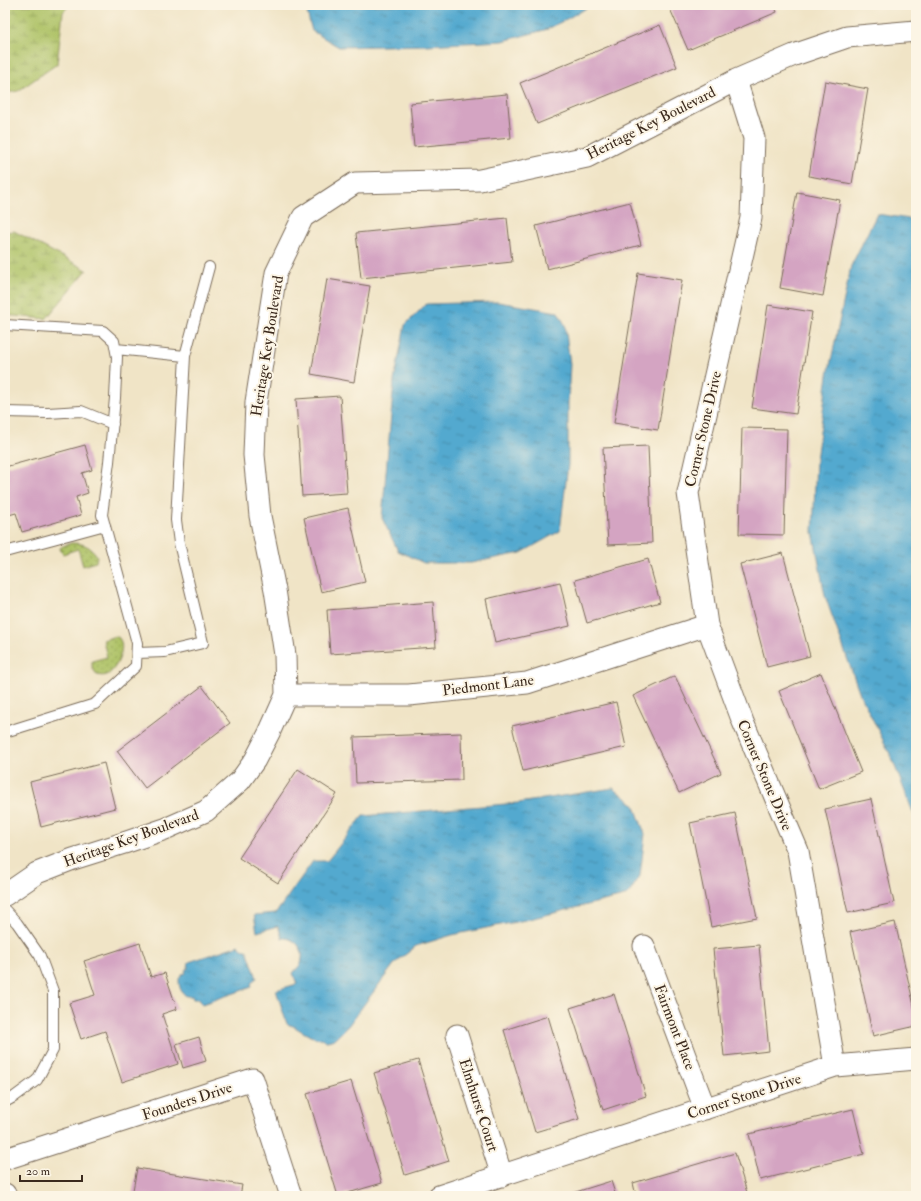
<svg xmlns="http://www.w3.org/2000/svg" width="921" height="1201" viewBox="0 0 921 1201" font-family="'IM FELL Double Pica',serif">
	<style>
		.green { fill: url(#green-dots); stroke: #757642 }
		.wetland { fill: url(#wetland-marsh); stroke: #757642 }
		.water { fill: url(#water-ripples); stroke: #466a76 }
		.building { fill: #d4a4c2 }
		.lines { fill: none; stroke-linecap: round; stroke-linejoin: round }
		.lane-casing { stroke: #7a6b59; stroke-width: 12 }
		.street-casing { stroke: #7a6b59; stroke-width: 23 }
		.lane { stroke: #fff; stroke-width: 10 }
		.street { stroke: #fff; stroke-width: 21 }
		.labels { text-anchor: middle; stroke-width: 4; stroke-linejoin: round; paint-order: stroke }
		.street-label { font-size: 15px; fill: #3b2a1e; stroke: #fcf5e5 }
	</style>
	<defs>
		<pattern id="green-dots" width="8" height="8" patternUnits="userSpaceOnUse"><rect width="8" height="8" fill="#afc367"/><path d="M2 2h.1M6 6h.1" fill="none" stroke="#909f54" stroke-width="1.8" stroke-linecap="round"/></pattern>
		<pattern id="wetland-marsh" width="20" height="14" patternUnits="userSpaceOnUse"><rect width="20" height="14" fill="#afc367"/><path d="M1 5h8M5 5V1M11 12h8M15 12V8" fill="none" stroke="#909f54"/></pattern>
		<pattern id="water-ripples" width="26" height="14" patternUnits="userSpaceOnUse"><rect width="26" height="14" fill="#52a9cf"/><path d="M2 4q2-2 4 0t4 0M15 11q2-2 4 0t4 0" fill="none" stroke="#458aa7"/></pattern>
	</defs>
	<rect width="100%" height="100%" fill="#fcf5e5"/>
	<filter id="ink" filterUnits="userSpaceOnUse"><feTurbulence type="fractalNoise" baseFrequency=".025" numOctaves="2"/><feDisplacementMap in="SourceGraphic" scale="8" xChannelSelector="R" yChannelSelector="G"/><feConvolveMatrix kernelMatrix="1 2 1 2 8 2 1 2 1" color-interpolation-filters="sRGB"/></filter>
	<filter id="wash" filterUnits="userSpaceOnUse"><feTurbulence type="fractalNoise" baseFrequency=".012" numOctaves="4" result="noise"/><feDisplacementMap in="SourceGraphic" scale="16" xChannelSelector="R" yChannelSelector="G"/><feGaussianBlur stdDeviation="0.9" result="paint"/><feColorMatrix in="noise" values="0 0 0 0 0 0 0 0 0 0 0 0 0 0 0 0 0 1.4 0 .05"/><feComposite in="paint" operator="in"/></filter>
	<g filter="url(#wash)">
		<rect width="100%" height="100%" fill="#f0e4c6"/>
		<path class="green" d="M71,543C83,543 91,546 97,556L96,562L83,566L78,549L63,554L61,552L60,548L63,546Z
			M116,636C129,642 117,670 107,675C104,676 101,676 97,675L92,667V661L107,657L103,640Z"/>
		<path class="wetland" d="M5,5H70L63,12L57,64L18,91L5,93Z
			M14,231L87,270L46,319L5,315V232Z"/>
		<path class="water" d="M305,5H592L548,29L503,41L426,45L339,47L312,31Z
			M877,214L916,220V820L891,756L860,694L825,596L813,532L816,460L828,375L851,266Z
			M498,302L558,312L565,325L570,364L568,402V465L560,531L521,553L471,563H424L398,551L382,518L394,381L405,325L426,304Z
			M613,788L634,804L645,834L640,876L628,895L525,920L452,935L416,946L395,963L348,1026L335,1039L327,1041L310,1036L293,1026L287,1024L276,990L297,984L293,973C295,970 298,968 300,965C307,952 296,937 282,938L278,926L257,932L254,915L276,913L313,861H327L363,816L518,803Z
			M239,945C241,949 243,950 247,950L257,978L255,979L251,984L252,987L202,1004L199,999H193L192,996H186C180,991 179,986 179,979L182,974L186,973L185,970L188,968L189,962Z"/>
		<g id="blocks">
			<path class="building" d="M681,5H774L777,12L688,50L670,9Z
				M660,25L677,67L537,124L520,83Z
				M825,81L868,89L852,184L809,176Z
				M507,94L511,138L414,147L410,103Z
				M797,192L840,200L823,296L780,288Z
				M630,202L641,245L547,269L536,226Z
				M507,218L512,262L361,278L356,233Z
				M638,273L682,280L658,430L614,423Z
				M327,279L370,286L354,382L311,374Z
				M768,305L812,312L796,414L752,408Z
				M340,396L347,493L302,496L296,399Z
				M742,428L787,429L784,535L739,534Z
				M85,445L92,470L82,473L88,493L76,497L81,515L22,532L16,513L5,516V467Z
				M648,446L652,543L608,545L603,448Z
				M348,508L365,582L321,592L304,518Z
				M783,553L810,656L767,667L740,564Z
				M648,559L660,602L587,623L575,580Z
				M560,582L570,626L495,643L486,599Z
				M433,602L436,647L330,654L327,610Z
				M821,673L861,772L819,789L779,691Z
				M675,676L721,773L679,793L633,696Z
				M202,686L230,723L145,788L117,751Z
				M616,702L626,747L523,771L512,726Z
				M461,733L462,780L356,783L354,737Z
				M104,763L115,808L41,827L30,782Z
				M298,769L337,794L278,883L239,858Z
				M871,799L894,903L848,913L825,809Z
				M735,813L757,918L711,927L690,823Z
				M895,922L916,1015V1026L873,1036L850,932Z
				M140,943L151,977L165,973L177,1009L162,1014L178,1064L122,1082L105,1031L81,1039L69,1003L95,995L84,961Z
				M759,945L769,1051L724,1056L713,949Z
				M614,994L646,1096L603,1110L570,1008Z
				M548,1016L579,1119L535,1132L504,1030Z
				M199,1037L206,1061L183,1068L176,1044Z
				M418,1060L449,1161L405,1175L374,1073Z
				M351,1081L382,1183L338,1196L307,1094Z
				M853,1109L864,1154L760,1180L749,1134Z
				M735,1153L748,1196H636L633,1183Z
				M137,1168L242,1185L240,1196H132Z
				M611,1181L616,1196H563Z"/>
		</g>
	</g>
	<g filter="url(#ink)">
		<use href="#blocks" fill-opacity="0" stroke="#7a6b59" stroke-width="1"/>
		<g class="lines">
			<g class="lane-casing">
				<path id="lane" d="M5,325L103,331L114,341L117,357L115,398L109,462L102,515L137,643L136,666L95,704L5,732
					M116,349L185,356
					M5,412L48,413L81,411L113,424
					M5,552L105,525
					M137,653L165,652L203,643L179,543L176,520L185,356L209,267
					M5,910L17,923L40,956L53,991V1050L37,1080L14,1097L5,1102"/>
			</g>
			<g class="street-casing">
				<path id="street" d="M736,80L754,138L751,218L688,493L707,625L743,722L798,851L835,1066
					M286,695H409L527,683L707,625
					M5,895L37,873L73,859L124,843L165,829L206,811L240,781L255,760L269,733L286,695L285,655L275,590L260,516L254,455L256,402L276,273L303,217L355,183L480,180L587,157L736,80L794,55L847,37L916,31
					M644,946L705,1109
					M457,1035L502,1176
					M5,1159L253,1079L291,1196
					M5,1194L6,1196
					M439,1196L835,1066L916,1059"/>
			</g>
			<use href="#lane" class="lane"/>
			<use href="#street" class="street"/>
		</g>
	</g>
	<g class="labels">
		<g class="street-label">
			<text transform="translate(651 123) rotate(-27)" y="5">Heritage Key Boulevard</text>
			<text transform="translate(267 346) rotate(-81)" y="5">Heritage Key Boulevard</text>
			<text transform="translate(703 429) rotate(-77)" y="5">Corner Stone Drive</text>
			<text transform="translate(488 685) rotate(-7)" y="5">Piedmont Lane</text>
			<text transform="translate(765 775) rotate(67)" y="5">Corner Stone Drive</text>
			<text transform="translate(131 838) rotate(-20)" y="5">Heritage Key Boulevard</text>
			<text transform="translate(675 1027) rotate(69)" y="5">Fairmont Place</text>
			<text transform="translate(744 1096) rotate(-18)" y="5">Corner Stone Drive</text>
			<text transform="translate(187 1101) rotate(-18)" y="5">Founders Drive</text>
			<text transform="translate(479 1105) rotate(72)" y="5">Elmhurst Court</text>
		</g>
	</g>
	<rect width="921" height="1201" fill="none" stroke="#fcf5e5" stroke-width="20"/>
	<path d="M20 1175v6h62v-6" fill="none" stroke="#3b2a1e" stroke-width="2"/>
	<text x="26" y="1175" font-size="12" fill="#3b2a1e" stroke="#fcf5e5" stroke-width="3" paint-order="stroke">20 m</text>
</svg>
